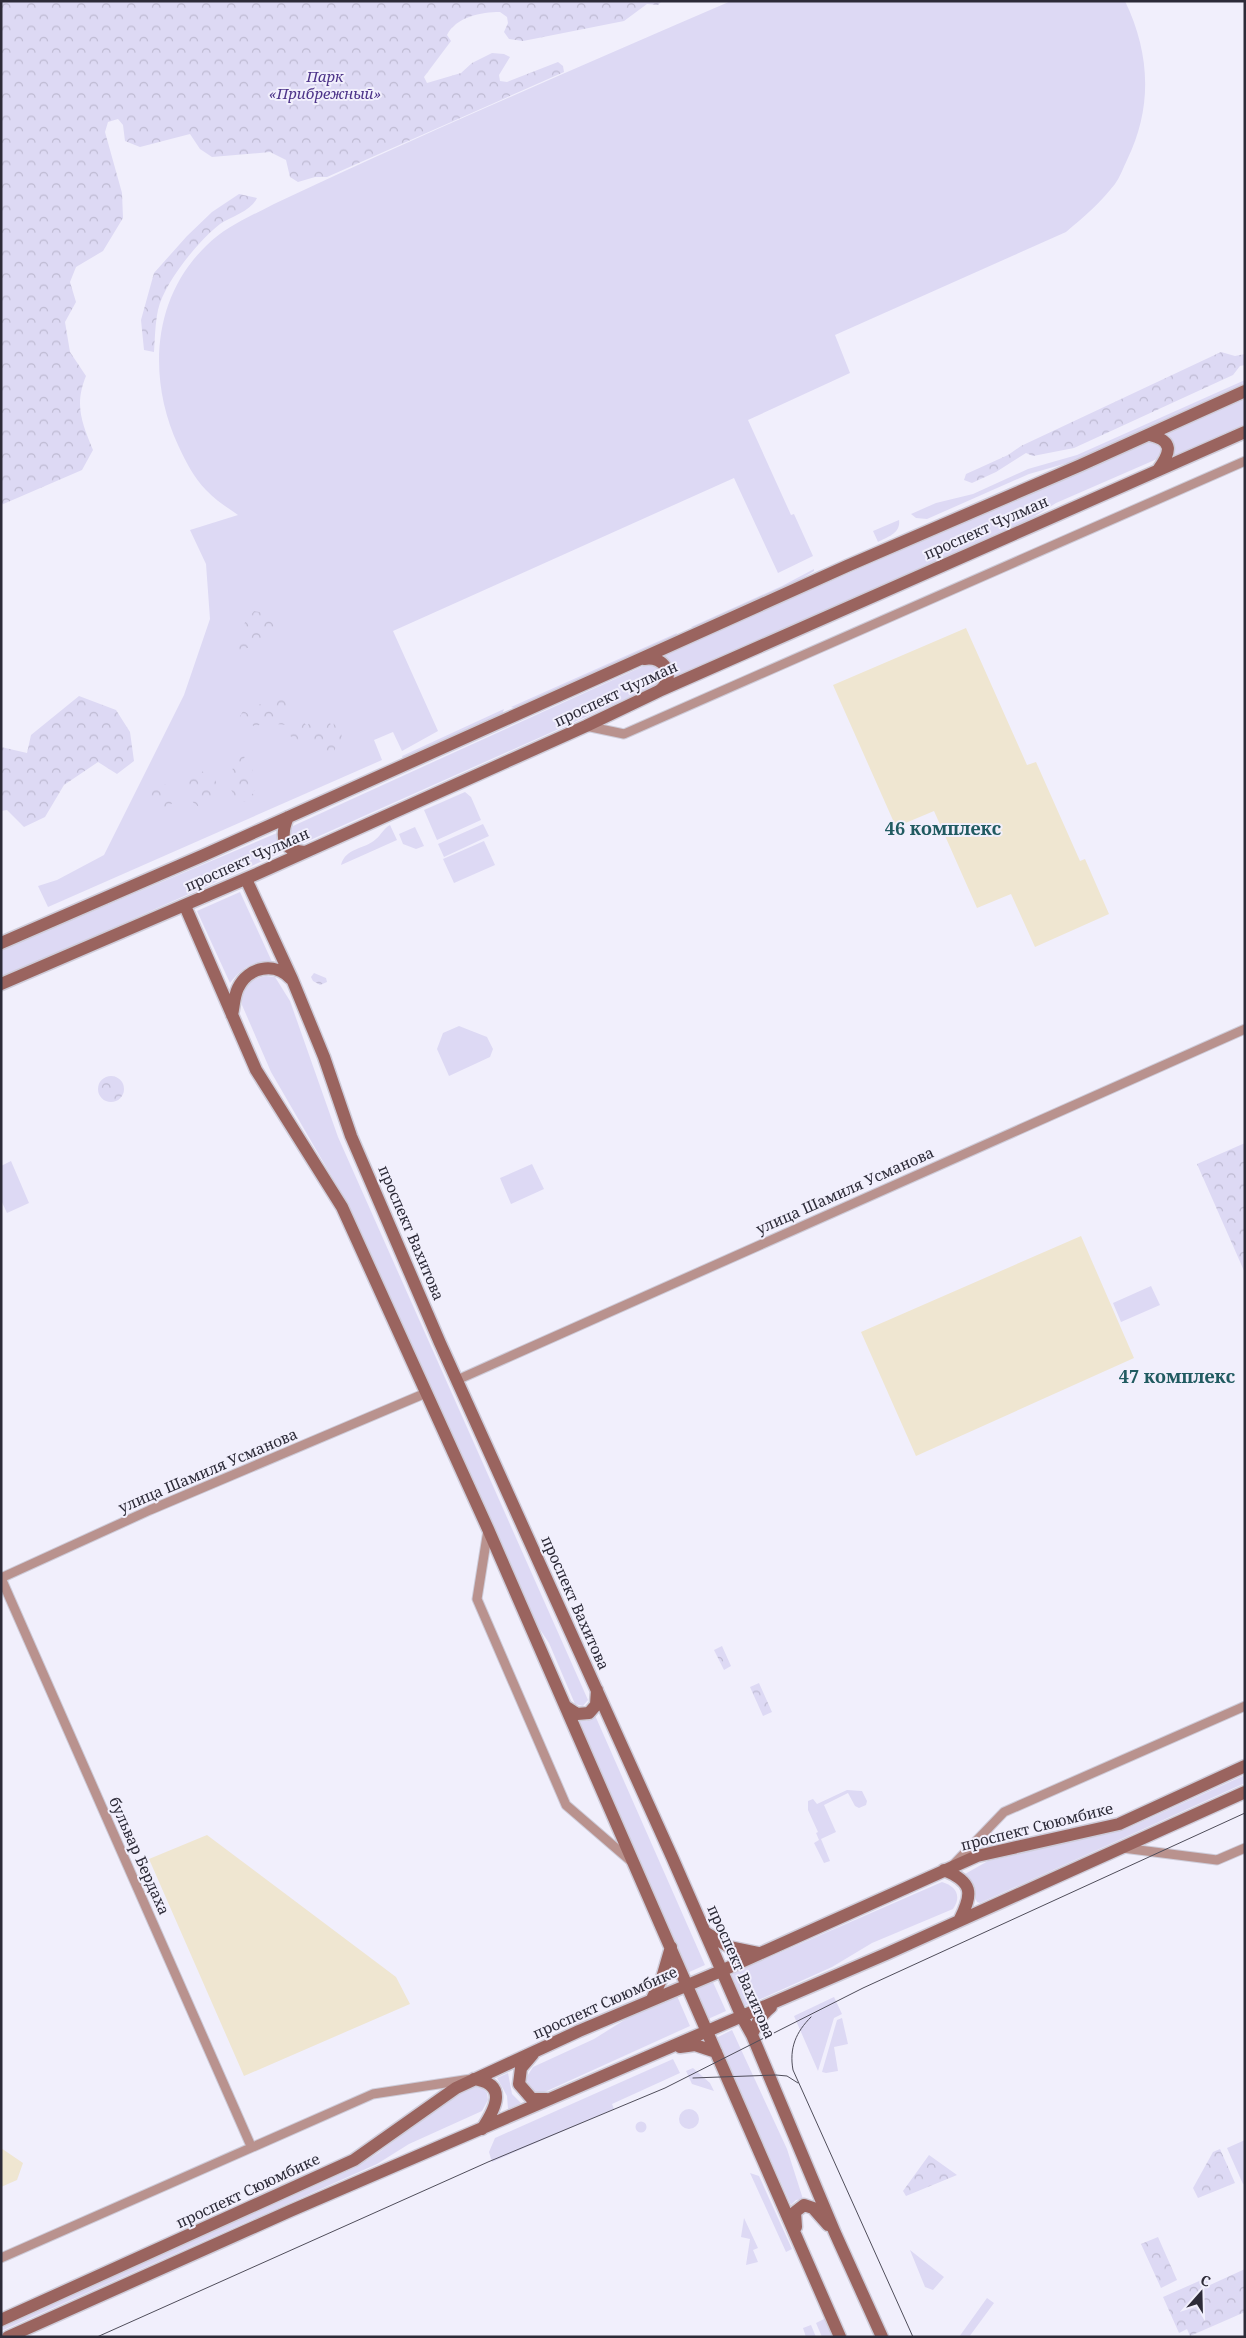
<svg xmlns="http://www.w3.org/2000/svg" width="1246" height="2338" viewBox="0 0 1246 2338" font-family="'Noto Serif',serif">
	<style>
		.education { fill: #efe6d1 }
		.grass { fill: #ddd9f4 }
		.forest { fill: url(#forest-crowns) }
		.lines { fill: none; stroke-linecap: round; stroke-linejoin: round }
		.minor-casing { stroke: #ceccd9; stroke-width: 11 }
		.secondary-casing { stroke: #ceccd9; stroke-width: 15 }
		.minor { stroke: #b9928e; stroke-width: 9 }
		.secondary { stroke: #9a645f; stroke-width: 12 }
		.tram { stroke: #4f4d5a; stroke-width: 1 }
		.labels { text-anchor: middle; stroke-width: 4; stroke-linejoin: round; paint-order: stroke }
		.park-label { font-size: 15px; font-style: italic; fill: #4d3489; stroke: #f1effc }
		.street-label { font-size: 15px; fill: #2d2b38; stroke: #f1effc }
		.quarter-label { font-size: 18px; font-weight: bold; fill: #215b61; stroke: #f1effc }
	</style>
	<defs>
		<pattern id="forest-crowns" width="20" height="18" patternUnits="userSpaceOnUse" patternTransform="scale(1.25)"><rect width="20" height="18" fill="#ddd9f4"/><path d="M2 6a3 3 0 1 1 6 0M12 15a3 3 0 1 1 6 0" fill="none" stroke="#bebad2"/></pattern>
	</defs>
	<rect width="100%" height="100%" fill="#f1effc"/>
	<path class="education" d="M966,628L1027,765L1036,762L1080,861L1085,859L1109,914L1035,947L1011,894L977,908L934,811L896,827L833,685Z
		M1081,1236L1134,1358L916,1456L861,1332Z
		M207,1835L396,1977L410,2004L244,2076L149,1859Z
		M1,2148L23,2163L17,2180L1,2187Z"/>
	<path class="grass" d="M731,1H1125C1150,53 1153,107 1127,160C1123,168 1120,177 1115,184C1101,202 1084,217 1066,232L835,335L850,373L748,420L791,515L794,514L813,556L778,573L734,478L393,631L438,731L402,751L393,732L374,740L382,760L48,907L38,886L57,880L104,855L184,695L210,619L206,564L190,530L238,515C227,507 215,500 206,490C194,478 185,460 178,445C148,380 151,299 206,246C225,227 249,217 274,204C306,189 338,174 371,159C490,105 611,53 731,1Z
		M1245,380V385L1078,460L1029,474L927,519L916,518L911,514L936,503L973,494L1028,469L1077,455Z
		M1245,396V426L1173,459C1176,448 1175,439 1165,433Z
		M1154,441L1161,446L1162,450L1157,459L1056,503L1021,525L672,679C676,668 671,662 661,656L1147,442Z
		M899,520C901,533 888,537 878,542L873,531Z
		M814,569V571L783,590L695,628L691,627L782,586Z
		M677,633L676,636L517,709L511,707Z
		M650,663L661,669C663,677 664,681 655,686L299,845L290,833L293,826Z
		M504,709L502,715L403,759L402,756Z
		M465,792L471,797L481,820L437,840L424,810Z
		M483,824L489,836L444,857L438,844Z
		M390,825L397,840L341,865C346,847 364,850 376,839C381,835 383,829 390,825Z
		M415,827L424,846L416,849L403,844L399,834Z
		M277,833L279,842L285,851L1,978V950Z
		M484,841L495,865L454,883L443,859Z
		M240,892L273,964C255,959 241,968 230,983L197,911Z
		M266,976L275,977L290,1001L338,1137L588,1700L583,1706L575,1704L549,1643L527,1610L416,1354L347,1203L271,1072L242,1005C240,988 250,979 266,976Z
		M459,1026L487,1037L493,1049L490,1057L449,1076L437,1049L443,1033Z
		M11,1161L29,1203L7,1213L1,1200V1166Z
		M532,1164L544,1189L511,1204L500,1178Z
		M1151,1286L1160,1305L1121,1322L1113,1303Z
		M594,1713L705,1965L687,1973L577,1721H587Z
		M1245,1775V1783L980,1903L977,1902L965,1874L988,1861L1128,1828Z
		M847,1790L862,1791L867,1801L866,1805L859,1808L855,1806L848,1793L824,1805L836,1832L821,1839L830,1861L824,1863L814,1843L819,1840L816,1833L818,1832L808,1810V1801L813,1799L817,1804Z
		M942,1882C956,1886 962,1896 953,1909L872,1943L832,1967L745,2006L731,1974Z
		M712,1980L726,2011L708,2019L694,1989Z
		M677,1996L690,2026L538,2095L531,2092L526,2078L533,2067L594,2039L634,2014Z
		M834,1997L842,2014L834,2018L818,2071L794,2016Z
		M842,2018L848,2044L834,2047L838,2071L826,2073L822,2072L837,2020Z
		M732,2030L787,2149L803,2199L796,2200L791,2205L716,2038Z
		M673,2059L680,2073L612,2104L614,2109L492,2162L489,2152L495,2138Z
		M693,2068L710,2083L714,2091L692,2084L686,2071Z
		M508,2073L512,2094L521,2103L508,2109L507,2096L497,2078Z
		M471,2086L483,2088L487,2093L488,2100L482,2111L409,2144L377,2164L1,2331V2324L354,2168L378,2153L441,2105Z
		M679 2119a10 10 0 1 1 20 0a10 10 0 1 1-20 0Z
		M635.5 2127a5.5 5.5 0 1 1 11 0a5.5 5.5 0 1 1-11 0Z
		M1245,2140V2183L1243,2184L1227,2148Z
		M750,2173L759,2176L792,2249L786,2252Z
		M744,2218L758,2248L753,2250L758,2262L746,2265L750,2239L741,2237Z
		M910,2250L944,2277L933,2290L925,2287Z
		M987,2298L994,2303L969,2337H959Z
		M826,2318L834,2337H822L816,2323Z
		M811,2325L816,2337H806L803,2328Z"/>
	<path class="forest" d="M1,1H662L658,5L647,4L624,21L523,41L509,39L504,32L508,23L507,17L500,12C481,12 456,17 447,35L451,41L424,77L427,83L461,73L472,63L492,53L504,54L510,57L499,75L500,81L507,82L558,62L563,66L564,72L327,177H315L298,182L290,177L286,160L270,152L212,157L200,149L190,134L140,147L125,141L123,125L118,119L108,122L105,132L122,193L123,218L103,251L76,267L70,282L76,302L65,322L70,352L86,376C74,405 82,423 93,450L82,470L1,505Z
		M239,194L257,198C251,211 232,216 220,224C198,241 164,283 158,310C155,324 155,339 154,352L144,350L141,320L154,273L187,236L212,212Z
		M1221,352L1235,356L1245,354V365L1240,366L1233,375L1074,448L1033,456L1026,453L996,472L972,483L964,480L966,474L1008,455L1021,446Z
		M254,611L265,613L278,622L272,640L238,651L240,629Z
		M281,693L289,708L288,725L276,724L272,732L268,727L260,724L256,728L251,724L242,727L238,720L243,711L253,716L258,705L266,702L268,712L271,700Z
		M79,696L116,710L130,732L134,761L117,774L98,762L64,785L45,817L24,827L7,810L1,811V747L27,753L31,735Z
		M325,720L330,721L331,730L335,731L333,721L341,725L342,741L336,746L334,753L330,757L326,753L316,751L315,745L310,742L311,737L301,736L298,743L295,737H291L289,731L294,726L299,729L297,723L304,722L307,727L310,721L313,723L319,721L317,725L321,727Z
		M242,753L245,756L243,761L245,770L249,763L254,766L251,774L258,782L255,790L251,793L258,797L249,802H244L239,793L236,799L229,786L232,781L235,785L239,784V779L232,775L233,766L240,767L238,757Z
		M199,770L214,777C219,788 219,795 213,805L202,809C188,800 184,794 186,776Z
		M159,784H170L175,793L174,801L167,809H156L150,802L148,789Z
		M314,973L326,978L327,982L320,985L313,981L311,977Z
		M98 1089a13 13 0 1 1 26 0a13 13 0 1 1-26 0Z
		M1245,1143V1273L1197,1164Z
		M722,1646L731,1666L724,1670L714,1650Z
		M759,1683L772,1712L763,1716L750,1687Z
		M1220,2149L1235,2183L1198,2198L1193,2188L1213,2152Z
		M929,2155L957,2175L906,2196L903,2191Z
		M1158,2237L1177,2280L1161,2288L1141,2244Z
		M1245,2269V2312L1190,2336L1187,2329L1179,2333L1163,2297L1206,2278L1210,2285Z"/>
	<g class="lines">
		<g class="minor-casing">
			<path id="minor" d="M586,726L624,734L1245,461
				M457,1380L1245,1029
				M488,1530L477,1599L566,1805L632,1862
				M1,1578L251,2146
				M1,1578L150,1510L426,1393
				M1123,1848L1217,1860L1245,1848
				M953,1865L1004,1812L1245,1706
				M1,2258L373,2094L471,2079"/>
		</g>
		<g class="secondary-casing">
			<path id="secondary" d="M1150,435C1174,441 1171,452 1158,470
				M644,659C665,655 677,677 659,691
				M288,817C280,836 282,851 305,852
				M246,879L292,979L324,1057L351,1136L440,1343L672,1857L742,2017L752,2035L835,2233L882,2337
				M185,906L256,1070L342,1207L488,1529L840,2337
				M1,943L204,855L847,566L1081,465L1245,391
				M1,984L252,876L586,726L659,691L1245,432
				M232,1015C234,1006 234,996 238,988C248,967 275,961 291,979
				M565,1706L577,1714L589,1713L596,1705L597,1690
				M944,1870C973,1882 973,1893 960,1919
				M705,1932L729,1947L758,1953
				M652,1999L662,1978L671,1947
				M752,2035C756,2023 761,2015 771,2007
				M680,2047L695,2045L716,2052
				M533,2054L521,2068L519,2084L532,2099H547
				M474,2079C508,2084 496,2108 482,2129
				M796,2227L795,2212L804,2205L813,2208L828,2225
				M1,2320L354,2160L456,2088L579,2031L721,1971L977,1856L1119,1824L1245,1766
				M8,2337L290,2211L886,1954L1245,1792"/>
		</g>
		<use href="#minor" class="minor"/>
		<use href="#secondary" class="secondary"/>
		<path class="tram" d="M811,2017C796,2032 789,2048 793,2070L913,2337
			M693,2078L776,2075L787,2076L798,2083
			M97,2337L488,2162L665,2088L863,1988L1245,1813"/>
	</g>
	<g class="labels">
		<g class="park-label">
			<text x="325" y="82">Парк<tspan x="325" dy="17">«Прибрежный»</tspan></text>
		</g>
		<g class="street-label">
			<text transform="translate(986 528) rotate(-24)" y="5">проспект Чулман</text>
			<text transform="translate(616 694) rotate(-25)" y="5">проспект Чулман</text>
			<text transform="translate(247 860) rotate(-24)" y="5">проспект Чулман</text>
			<text transform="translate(845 1191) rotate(-24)" y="5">улица Шамиля Усманова</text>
			<text transform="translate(411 1233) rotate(67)" y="5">проспект Вахитова</text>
			<text transform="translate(208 1471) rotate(-23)" y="5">улица Шамиля Усманова</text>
			<text transform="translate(575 1603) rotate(66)" y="5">проспект Вахитова</text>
			<text transform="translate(1037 1827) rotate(-14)" y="5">проспект Сююмбике</text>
			<text transform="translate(139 1856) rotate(66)" y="5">бульвар Бердаха</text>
			<text transform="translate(741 1972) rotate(66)" y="5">проспект Вахитова</text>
			<text transform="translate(605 2003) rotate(-24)" y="5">проспект Сююмбике</text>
			<text transform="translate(248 2191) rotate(-25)" y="5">проспект Сююмбике</text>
		</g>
		<g class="quarter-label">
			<text x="943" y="835">46 комплекс</text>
			<text x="1177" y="1383">47 комплекс</text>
		</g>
	</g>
	<rect width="1246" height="2338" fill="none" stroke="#2d2b38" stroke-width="5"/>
	<g transform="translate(1201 2293) rotate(20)" stroke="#f1effc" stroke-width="4" paint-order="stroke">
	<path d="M0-4L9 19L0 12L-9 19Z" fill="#2d2b38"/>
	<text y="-8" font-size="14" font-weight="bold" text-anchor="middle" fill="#2d2b38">С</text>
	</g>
</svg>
